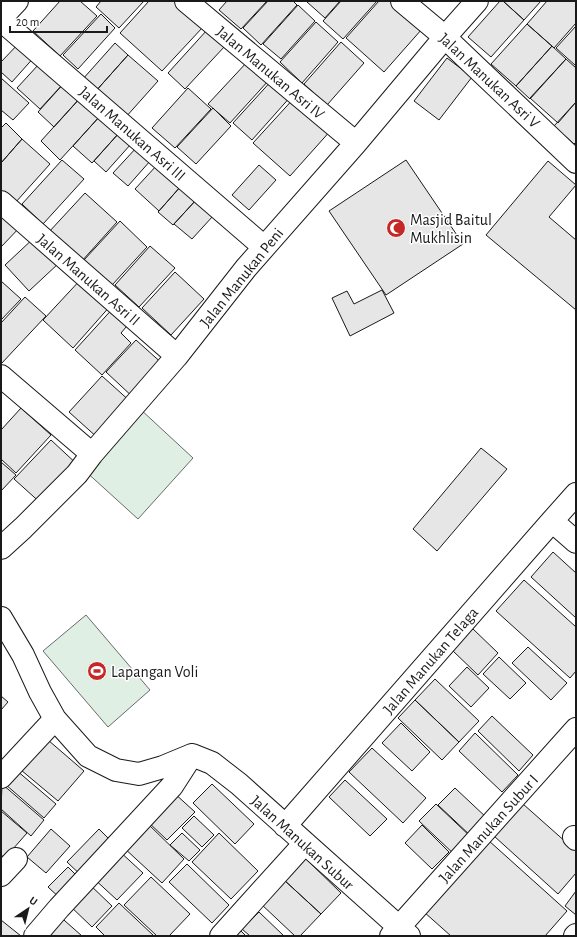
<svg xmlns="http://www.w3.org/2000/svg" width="577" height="937" viewBox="0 0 577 937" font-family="'Alegreya Sans',sans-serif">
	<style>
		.green { fill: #e0efe3; stroke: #6a6a6a }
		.building { fill: #e6e6e6; stroke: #1a1a1a }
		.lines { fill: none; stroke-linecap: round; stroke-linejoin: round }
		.minor-casing { stroke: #1a1a1a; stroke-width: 24 }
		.minor { stroke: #fff; stroke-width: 22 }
		.labels { text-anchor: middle; stroke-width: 3; stroke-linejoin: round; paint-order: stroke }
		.street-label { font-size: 16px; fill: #1a1a1a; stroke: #fff }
		.poi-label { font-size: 16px; fill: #1a1a1a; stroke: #fff; text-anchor: start }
	</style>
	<rect width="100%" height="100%" fill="#fff"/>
	<path class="green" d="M139,408L193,458L138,519L83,469Z
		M86,615L150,690L108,727L43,651Z"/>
	<path class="building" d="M60,1H80L97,16L60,56L33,31Z
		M101,1H144L119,28L96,7Z
		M149,1H175L203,27L162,71L120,33Z
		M227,1H267L241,29L219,10Z
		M268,1H293L297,5L261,45L243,28Z
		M308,1H340L325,18L307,2Z
		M341,1H377L343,39L323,21Z
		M379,1H391L422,29L384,72L346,38Z
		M500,1H503L524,20L491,57L468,37Z
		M503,1H541L524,20Z
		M547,1H576V23L554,48L527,24Z
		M298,5L315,21L281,59L263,44Z
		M101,14L115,28L78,69L63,55Z
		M316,22L338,42L302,83L280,62Z
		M527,24L552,46L516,86L491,64Z
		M576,26V66L556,48Z
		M207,30L225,46L185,89L168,73Z
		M21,41L36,55L12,82L1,72V62Z
		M341,42L364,63L327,105L304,84Z
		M115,43L128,55L95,92L82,80Z
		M552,46L566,59L530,99L516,86Z
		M128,55L158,81L125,118L95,92Z
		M447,58L472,77L439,120L414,101Z
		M566,59L576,68V102L558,123L530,98Z
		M248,61L269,80L230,123L208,104Z
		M39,64L62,85L40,109L17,88Z
		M1,78L29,103L13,120L1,110Z
		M274,78L292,95L252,140L233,123Z
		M66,81L82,96L54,127L38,112Z
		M188,88L211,109L175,148L152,128Z
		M296,96L332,129L290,176L253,143Z
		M80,98L100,116L60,160L41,141Z
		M576,102V142L574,144L554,126Z
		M213,108L231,126L196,164L177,147Z
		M100,116L119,133L92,163L73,146Z
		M6,123L22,139L1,163V128Z
		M119,133L131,144L106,172L94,161Z
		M22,139L50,164L15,203L1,191V163Z
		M137,147L151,160L128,186L113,173Z
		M62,160L84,179L43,224L22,204Z
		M406,160L463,244L386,295L329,211Z
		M548,161L576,185L549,217L576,240V310L486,235Z
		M157,165L181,186L159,211L135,189Z
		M259,165L276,180L249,210L232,195Z
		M181,186L196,200L173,225L158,212Z
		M85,193L117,222L81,262L48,233Z
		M196,200L213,216L192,239L174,224Z
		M1,205L22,225L1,247Z
		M120,221L147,247L112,285L84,260Z
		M35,237L59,263L29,291L5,265Z
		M150,246L175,268L139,307L115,285Z
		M175,272L204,299L171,335L142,308Z
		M83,277L112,304L73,348L43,320Z
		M1,281L21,299L1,320Z
		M382,290L394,313L350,336L332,298L347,291L354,304Z
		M25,297L46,316L1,364V323Z
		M116,305L132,320L121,333L131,343L102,375L75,350Z
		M136,340L165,366L135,399L106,372Z
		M102,376L132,403L99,439L69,412Z
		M21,408L51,435L16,473L1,459V430Z
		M51,440L80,467L44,506L14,479Z
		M481,448L507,469L437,551L413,529Z
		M1,462L16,475L1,491Z
		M553,552L576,573V618L531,577Z
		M524,580L576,627V671L570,678L496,611Z
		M472,628L498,653L478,675L452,650Z
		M528,647L567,683L551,700L512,663Z
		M499,657L526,683L510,699L483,674Z
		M467,667L489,688L471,707L449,686Z
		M435,679L479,721L459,742L415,700Z
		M1,696L8,702L1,710Z
		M415,700L459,742L442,760L398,718Z
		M492,716L533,755L519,771L478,731Z
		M401,723L430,752L412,771L382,743Z
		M475,733L518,775L502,792L459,751Z
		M48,740L84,771L58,801L21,770Z
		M372,748L426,798L403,823L349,772Z
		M16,770L56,804L44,818L5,784Z
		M345,780L387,819L370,836L329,797Z
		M2,784L44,820L31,836L1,809Z
		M212,784L254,824L235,844L193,803Z
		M455,788L488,819L472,837L438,805Z
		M173,792L195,812L167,840L146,820Z
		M436,804L473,839L456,856L419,821Z
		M523,804L576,851V873L558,894L494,836Z
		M1,811L27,833L5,858L1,855Z
		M194,816L214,835L202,847L182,828Z
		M146,822L184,859L162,883L123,847Z
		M422,825L449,852L432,869L405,843Z
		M51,829L70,846L46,873L27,857Z
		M99,829L115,845L84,878L67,862Z
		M182,833L200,850L189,861L170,845Z
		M219,833L258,871L231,899L192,862Z
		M488,840L567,911L545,936H451L424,912Z
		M117,849L143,873L117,900L91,876Z
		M304,857L341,893L321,914L283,879Z
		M187,864L229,905L212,923L169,882Z
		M68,867L81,880L62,900L48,887Z
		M151,877L190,914L169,936H157L124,905Z
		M283,879L321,914L300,936H295L260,903Z
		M87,882L112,906L92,927L67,903Z
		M576,891V915L565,906Z
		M119,903L154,936H105L96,927Z
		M259,912L284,936H250L242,929Z
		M56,913L82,936H36Z
		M1,920L21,936H1Z
		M238,928L246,936H231Z"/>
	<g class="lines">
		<g class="minor-casing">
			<path id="minor" d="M186,1L356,143
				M402,1L445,37L456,48L576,162
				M1,18L17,1
				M1,20L264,247
				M1,202L177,356
				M1,376L92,454
				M552,521L576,542
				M1,548L23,528L77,474L92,454L177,356L246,268L356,143L445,37L477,1
				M1,618L23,655L40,692L55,719L88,756L116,770L139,774L163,767L192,755L212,763L239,784L409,936
				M1,777L55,719
				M285,826L552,521L576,494
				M574,837L576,839
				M1,875L16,859
				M35,936L59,908L172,786L192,755
				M221,936L305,843
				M391,936L576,729
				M575,936L576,935"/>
		</g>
		<use href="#minor" class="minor"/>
	</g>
	<defs>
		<g id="mosque-disc" transform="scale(1)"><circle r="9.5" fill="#c62828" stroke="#fff"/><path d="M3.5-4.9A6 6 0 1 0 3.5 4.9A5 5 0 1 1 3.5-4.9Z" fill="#fff"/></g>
		<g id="stadium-disc" transform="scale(1)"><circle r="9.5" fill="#c62828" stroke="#fff"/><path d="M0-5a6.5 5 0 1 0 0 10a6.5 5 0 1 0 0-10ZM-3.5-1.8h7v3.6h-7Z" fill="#fff"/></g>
	</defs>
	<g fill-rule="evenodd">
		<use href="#mosque-disc" x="396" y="228"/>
		<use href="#stadium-disc" x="97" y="671"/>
	</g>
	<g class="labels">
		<g class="street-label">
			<text transform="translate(271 72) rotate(40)" y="6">Jalan Manukan Asri IV</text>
			<text transform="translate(490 80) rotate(43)" y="6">Jalan Manukan Asri V</text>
			<text transform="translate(133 133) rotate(41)" y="6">Jalan Manukan Asri III</text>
			<text transform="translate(241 277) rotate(-51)" y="6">Jalan Manukan Peni</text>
			<text transform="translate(89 279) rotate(41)" y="6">Jalan Manukan Asri II</text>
			<text transform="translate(430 660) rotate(-49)" y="6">Jalan Manukan Telaga</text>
			<text transform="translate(488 828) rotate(-48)" y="6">Jalan Manukan Subur I</text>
			<text transform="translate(303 842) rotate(42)" y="6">Jalan Manukan Subur</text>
		</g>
		<g class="poi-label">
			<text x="410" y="225">Masjid Baitul<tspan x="410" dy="18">Mukhlisin</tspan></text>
			<text x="111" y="677">Lapangan Voli</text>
		</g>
	</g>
	<rect width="577" height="937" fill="none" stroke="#1a1a1a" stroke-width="4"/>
	<g transform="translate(28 909) rotate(35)" stroke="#ffffff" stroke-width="3" paint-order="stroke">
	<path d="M0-3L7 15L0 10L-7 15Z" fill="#1a1a1a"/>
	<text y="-6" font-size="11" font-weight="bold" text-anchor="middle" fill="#1a1a1a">U</text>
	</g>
	<path d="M10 26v6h97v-6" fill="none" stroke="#1a1a1a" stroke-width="2"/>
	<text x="16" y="26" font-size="12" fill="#1a1a1a" stroke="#ffffff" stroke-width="3" paint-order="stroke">20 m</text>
</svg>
